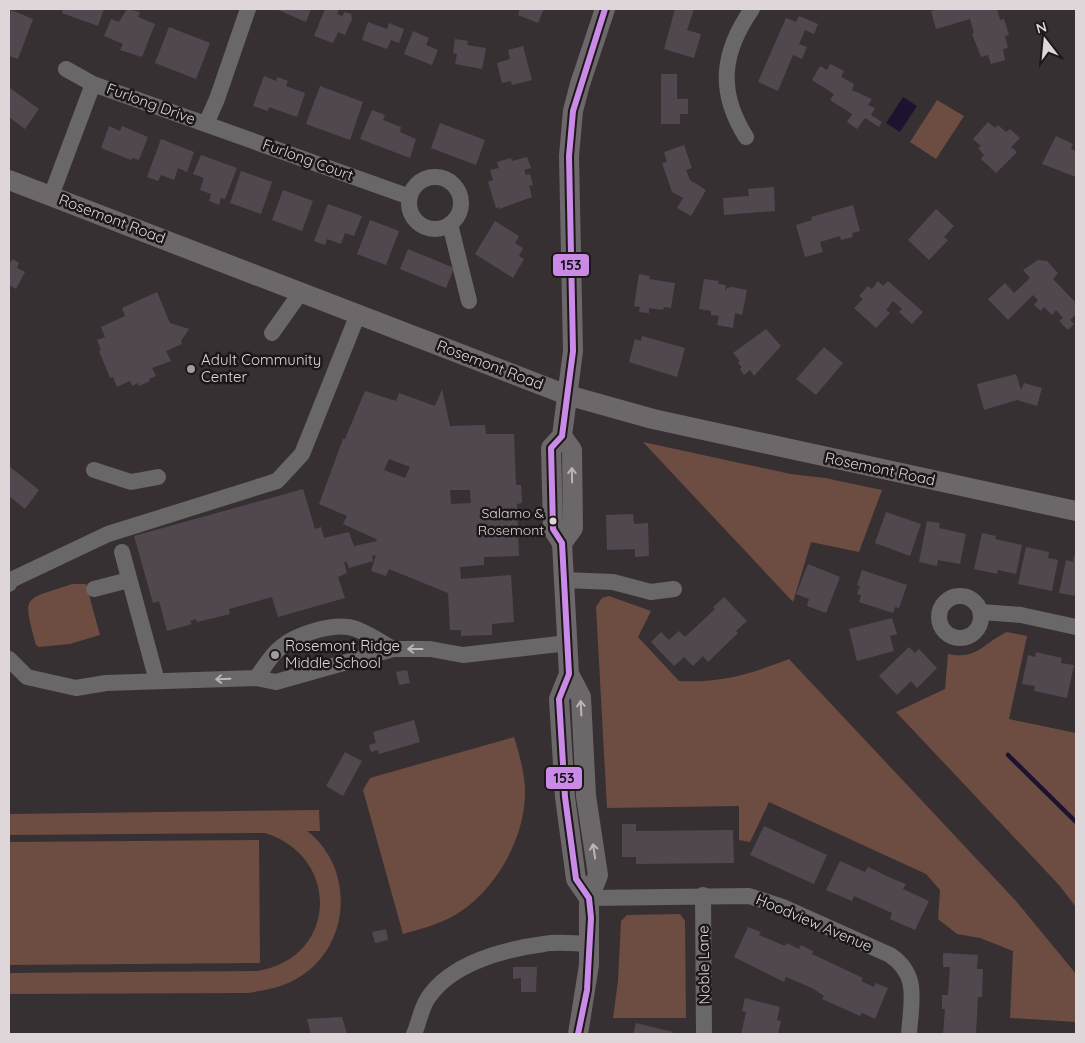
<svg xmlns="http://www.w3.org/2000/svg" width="1085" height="1043" viewBox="0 0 1085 1043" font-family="Quicksand,sans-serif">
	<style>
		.green { fill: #6d4c42 }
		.water { fill: #1e132e }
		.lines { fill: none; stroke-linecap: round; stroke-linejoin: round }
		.stream { stroke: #1e132e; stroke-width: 4.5 }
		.building { fill: #50484e; fill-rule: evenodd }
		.minor { stroke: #6a6768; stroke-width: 16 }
		.major { stroke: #6c6769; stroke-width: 20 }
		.bus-1-casing { stroke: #1c1719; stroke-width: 10 }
		.bus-1 { stroke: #ca8be6; stroke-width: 6 }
		.oneway { stroke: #bcb5b7 }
		.oneway2 { stroke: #bbb5b7 }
		.poi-dot { fill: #a39c9f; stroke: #1c1719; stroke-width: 2 }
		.bus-dot { fill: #ded6d9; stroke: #1c1719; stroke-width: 2 }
		.labels { text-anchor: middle; stroke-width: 5; stroke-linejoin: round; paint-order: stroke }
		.bus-label { font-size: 14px; fill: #ded6d9; stroke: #1c1719; text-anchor: end }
		.street-label { font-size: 15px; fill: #ded6d9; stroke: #1c1719 }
		.poi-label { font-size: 15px; fill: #ded6d9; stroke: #1c1719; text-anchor: start }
		.line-badge { stroke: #1c1719; stroke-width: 2 }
		.pale-badge-label { font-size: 14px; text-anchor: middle; font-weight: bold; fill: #111 }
	</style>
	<rect width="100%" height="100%" fill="#363033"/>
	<path class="green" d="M937,100L964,116L936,159L910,142Z
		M643,442L791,474L825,478L882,490L859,552L811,542L793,602Z
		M72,584H86L100,635L70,644L39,647L36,645C22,593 23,601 72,584Z
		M609,596L651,611L638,637L679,681C722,683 750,674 789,659L1016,901L1076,974V1022L1010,1018L1013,951L980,938L957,934L938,919L940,890L926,874L769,802L750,842L739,840V806L607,808L596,607L602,598Z
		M1007,632L1027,636L1009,719L1076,733V907L1059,885L896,712L945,689L948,654C978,660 983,643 1007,632Z
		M514,737C518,750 522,764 524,778C532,832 493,900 443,921C430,927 416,930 403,934L363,790L370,778Z
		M319,810L320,831H307C353,866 352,940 304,974C286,987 268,990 247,993L9,994V973L257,971C337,959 342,857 265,833L9,835V814Z
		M259,840L260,963L9,965V842Z
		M680,914L685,921L686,1018H613L618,981L621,921L627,915Z"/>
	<path class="water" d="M903,97L917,106L900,132L886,123Z"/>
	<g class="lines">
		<path class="stream" d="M1008,755L1076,822"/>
	</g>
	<path class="building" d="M63,9H104L98,26L62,13Z
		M127,9L140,12L138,17L155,24L142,57L120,50L123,44L104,36L111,19L119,22Z
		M276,9H311L306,22Z
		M325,9H339L337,14L342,16L345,12L351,14L352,19L345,35L338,32L333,43L314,36Z
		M520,9H544L538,23L518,15Z
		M675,9H694L687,30L701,34L694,58L664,49Z
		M939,9H997L1000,20L1004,19L1009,35L1005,36L1008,48L1003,49L1005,60L991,64L988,55L981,57L972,34L974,33L970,19L936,29L931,11Z
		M11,10L33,19L18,59L9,56V17Z
		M799,16L818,24L814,34L805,30L799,44L807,47L802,59L793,55L778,91L758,82L786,18L796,22Z
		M368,22L387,29L389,23L404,29L399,43L391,40L387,49L362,40Z
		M169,27L210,43L196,79L155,63Z
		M413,31L429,38L426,45L438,50L432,65L404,54Z
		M455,39L468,41L467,45L486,48L482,69L455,64L457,54L453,53Z
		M523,46L532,80L512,85L511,81L502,83L497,63L510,59L508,50Z
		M830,64L844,71L841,77L854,84L852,90L872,99L868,105L875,108L871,115L882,122L879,127L865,118L857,129L847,122L852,114L830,100L834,94L812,80L820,66L827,70Z
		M661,74H677V99H688V114H680V124H661Z
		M264,76L276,81L277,77L288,81L286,86L305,93L297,117L269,107L268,111L253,106Z
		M320,86L363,102L350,140L306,124Z
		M10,88L39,109L25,129L9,117Z
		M372,110L385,115L383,120L401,127L400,132L416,139L410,158L360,139Z
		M988,122L995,128L998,125L1006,132L1010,129L1020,138L1011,147L1017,152L996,173L981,159L984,155L978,148L981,146L973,139Z
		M440,123L485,140L476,165L431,148Z
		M109,126L120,131L122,126L148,137L139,160L132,158L131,160L101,148Z
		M1056,136L1073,144L1071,149L1076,151V177L1042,164Z
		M161,139L194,152L187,172L178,168L174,180L161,175L158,181L147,177Z
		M684,145L692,168L686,170L690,180L706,190L691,216L677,208L683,198L672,192L662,163L667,162L664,152Z
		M201,155L237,168L225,199L221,198L219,205L209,201L211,194L200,190L204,178L193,174Z
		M527,157L531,168L524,170L526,175L530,174L533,185L529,186L532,197L499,209V207L496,208L488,182L493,180L490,170L499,168L497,162L511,158L512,161Z
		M241,171L272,182L261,214L230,203Z
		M774,187L775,211L724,215L723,198L749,196L748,189Z
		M283,190L313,201L302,231L272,220Z
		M328,204L362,216L354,236L345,233L341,244L327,239L325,245L314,241Z
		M853,205L860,231L852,233L853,237L841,240L840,236L820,242L823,252L805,257L796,225L812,220L811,217Z
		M936,209L954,226L944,237L948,240L929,260L908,240Z
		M370,220L399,231L386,265L357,254Z
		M495,221L519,236L515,243L523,248L519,256L524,259L513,278L475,254Z
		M408,249L454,268L446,288L400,269Z
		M13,259L19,263L17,268L25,272L16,289L9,285V264Z
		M1038,260L1047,261L1058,273L1053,279L1076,303V314L1070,320L1074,324L1068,330L1059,321L1063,318L1056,310L1052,315L1044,307L1041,311L1034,305L1038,300L1033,295L1008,320L988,299L1005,283L1014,293L1030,278L1023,270Z
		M639,274L650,276L649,279L675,283L671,308L664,307L663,310L649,308V313L639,312L640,307L634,306Z
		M704,279L719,281L718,284L726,285L725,292L727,288L732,287L747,290L742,315L735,313L733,328L717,325L719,316L711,315V311L699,309Z
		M878,281L883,286L888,281L923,312L912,324L899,312L902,309L893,301L886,310L890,313L876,328L854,308L863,299L859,296L868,286L872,289Z
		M157,292L170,323L189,329L181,341L182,344L166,351L171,361L152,368L156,376L149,379L150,381L139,386L138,383L132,386L130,381L117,387L113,377L110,378L99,351L101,350L97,340L105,337L101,327L125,316L122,308Z
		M766,329L781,346L754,376L750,370L744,375L740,369L742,367L738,363L740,361L733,353Z
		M642,336L685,348L677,377L629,362L635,339L641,341Z
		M824,347L843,363L816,395L796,379Z
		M1016,374L1021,390L1024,383L1042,388L1037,406L1017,400L984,410L977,384Z
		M442,389L450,426L485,425L486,434H514L516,485H521L522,503L517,504L519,556L484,557V565L460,567L461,579L511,575L514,622L492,624V635L461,636V630H450L448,593L389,569L386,576L371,571L376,555L372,556L373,561L349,568L347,562H344L347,573L338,577L345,598L278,617L272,597L229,609L230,614L197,622L196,619L190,621L192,624L167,631L159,601L153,603L134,536L303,489L315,529L321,527L324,538L349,532L354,546L377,541L376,539L343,524L347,516L319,504L343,439H345L365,391L396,401L399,393L435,406ZM389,459L410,467L405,478L384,470ZM450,490H470L471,503L451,504Z
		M9,466L39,490L25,509L9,496Z
		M886,512L921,524L910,556L875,543Z
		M633,514L634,524L648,523L649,556L635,557V549L607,550L606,515Z
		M927,521L940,523L939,528L966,534L960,564L938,560L937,566L919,562Z
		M982,533L996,536L995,539L1022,545L1016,574L998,570L997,574L974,569Z
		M1026,547L1049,552L1048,558L1058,560L1052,591L1018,584Z
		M1074,556H1076V596L1059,593L1066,560L1073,562Z
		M808,564L840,577L826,613L807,606L809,599L796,594Z
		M862,570L907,585L899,608L895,607L893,613L859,602L861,595L857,594L860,586L857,585Z
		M724,597L747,621L736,631L738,633L708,662L703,656L693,666L684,657L674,666L651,642L661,632L669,640L679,631L685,637L715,609L713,607Z
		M892,618L897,634L890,636L894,651L857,661L849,629Z
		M909,647L915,653L919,649L937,668L917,688L911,681L897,695L879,676Z
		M1036,652L1062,658L1061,663L1074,665L1067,698L1034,691L1035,686L1022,684L1028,655L1035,657Z
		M407,670L410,683L399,685L396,672Z
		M414,720L420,742L379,754L378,750L371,752L369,745L376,743L373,732Z
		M345,752L362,761L343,796L326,786Z
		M622,824H636V831L733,830L734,863L636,864V857H622Z
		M764,826L827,855L814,884L750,855Z
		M840,861L865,872L868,867L893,879L906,884L903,889L929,901L915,930L890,919L892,913L854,896L852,901L826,890Z
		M748,927L761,932L759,935L785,946L786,943L799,949L801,945L813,951L812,954L863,978L861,981L874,987L876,983L888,988L875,1019L862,1013L860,1016L822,999L824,996L812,988L786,977L784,982L734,957Z
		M386,929L388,940L375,943L372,932Z
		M943,953L978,955L977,969H983L982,997H978L976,1034H943L945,1009H942V995H948L950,967H943Z
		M513,967H537L536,992H521V978L513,979Z
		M745,998L780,1007L777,1020L781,1021L778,1034H741L746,1012L742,1011Z
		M342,1017L347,1034H311L307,1019Z
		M636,1023L673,1032L672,1034H633Z"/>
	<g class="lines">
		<path class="minor" d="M66,69L93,84L410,197
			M206,124L217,99L248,9
			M746,137C717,91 722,52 752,9
			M409 203a26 26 0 1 1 52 0a26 26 0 1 1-52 0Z
			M51,196L93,84
			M450,224L469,301
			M272,333L301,292
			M94,470L131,482L158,477
			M122,552L157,681
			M564,580L613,582L651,592L674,589
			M9,584L11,580L108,534L277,481L302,454L358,314
			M94,589L129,580
			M939 617a21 21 0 1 1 42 0a21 21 0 1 1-42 0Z
			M982,612L1021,615L1076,627
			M9,659L27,677L76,688L106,683L256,678L276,682L393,649H430L463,655L568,643
			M256,678C264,668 271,655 280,648C296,634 336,621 356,629C369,634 381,642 393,649
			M703,895L704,1034
			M589,898L749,896L783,907L890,955C920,975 911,1002 909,1034
			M414,1034C419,1023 421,1008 428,998C451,963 505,949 544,944C559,941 575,944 590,944"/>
		<path class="major" d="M9,180L567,395L653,419L1076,511
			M562,436L572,450L573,528L562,543
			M569,674L581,697L586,796L598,875L589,898V965L578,1034
			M589,898L576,879L565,797L559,699L569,674L562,543L553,529L551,448L562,436L573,351L569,156L573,111L580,84L605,9"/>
		<g class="bus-1-casing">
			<path id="bus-1" d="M578,1034L587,990L591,918L589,898L576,879L565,797L559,699L569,674L562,543L553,529L551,448L562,436L573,351L569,156L573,111L605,9"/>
		</g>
		<use href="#bus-1" class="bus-1"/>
	</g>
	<defs><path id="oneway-shaft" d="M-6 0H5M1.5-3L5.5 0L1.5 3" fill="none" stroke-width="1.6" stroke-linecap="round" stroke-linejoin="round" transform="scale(1.25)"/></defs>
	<g class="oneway">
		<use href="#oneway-shaft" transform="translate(572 475) rotate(-91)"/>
		<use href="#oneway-shaft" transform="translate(581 708) rotate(-93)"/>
		<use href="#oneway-shaft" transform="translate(594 851) rotate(-99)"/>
	</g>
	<g class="oneway2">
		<use href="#oneway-shaft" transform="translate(415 649) rotate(-180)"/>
		<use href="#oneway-shaft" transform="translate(223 679) rotate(178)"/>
	</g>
	<g class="poi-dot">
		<circle cx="191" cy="369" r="5"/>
		<circle cx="275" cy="655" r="5"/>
	</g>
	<circle class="bus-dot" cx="553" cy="521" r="4.5"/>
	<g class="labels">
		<g class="bus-label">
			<text x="544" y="518">Salamo &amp;<tspan x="544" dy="17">Rosemont</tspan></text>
		</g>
		<g class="street-label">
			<text transform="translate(151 104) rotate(20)" y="5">Furlong Drive</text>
			<text transform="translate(308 160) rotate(20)" y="5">Furlong Court</text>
			<text transform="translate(112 219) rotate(21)" y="5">Rosemont Road</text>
			<text transform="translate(490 365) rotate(21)" y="5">Rosemont Road</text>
			<text transform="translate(880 469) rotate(12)" y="5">Rosemont Road</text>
			<text transform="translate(814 923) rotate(23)" y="5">Hoodview Avenue</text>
			<text transform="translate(704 965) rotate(-91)" y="5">Noble Lane</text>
		</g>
		<g class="poi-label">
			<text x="201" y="365">Adult Community<tspan x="201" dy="17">Center</tspan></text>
			<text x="285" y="651">Rosemont Ridge<tspan x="285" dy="17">Middle School</tspan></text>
		</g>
	</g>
	<g class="line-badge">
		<rect x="552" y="253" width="38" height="24" rx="5" fill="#ca8be6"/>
		<rect x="545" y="766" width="38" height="24" rx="5" fill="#ca8be6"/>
	</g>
	<g class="pale-badge-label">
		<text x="571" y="270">153</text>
		<text x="564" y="783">153</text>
	</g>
	<rect width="1085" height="1043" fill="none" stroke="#ded6d9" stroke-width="20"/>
	<g transform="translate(1045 40) rotate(344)" stroke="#1c1719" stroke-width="4" paint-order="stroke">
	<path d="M0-4L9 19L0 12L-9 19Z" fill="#ded6d9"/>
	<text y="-8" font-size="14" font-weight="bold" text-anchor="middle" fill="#ded6d9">N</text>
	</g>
</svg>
